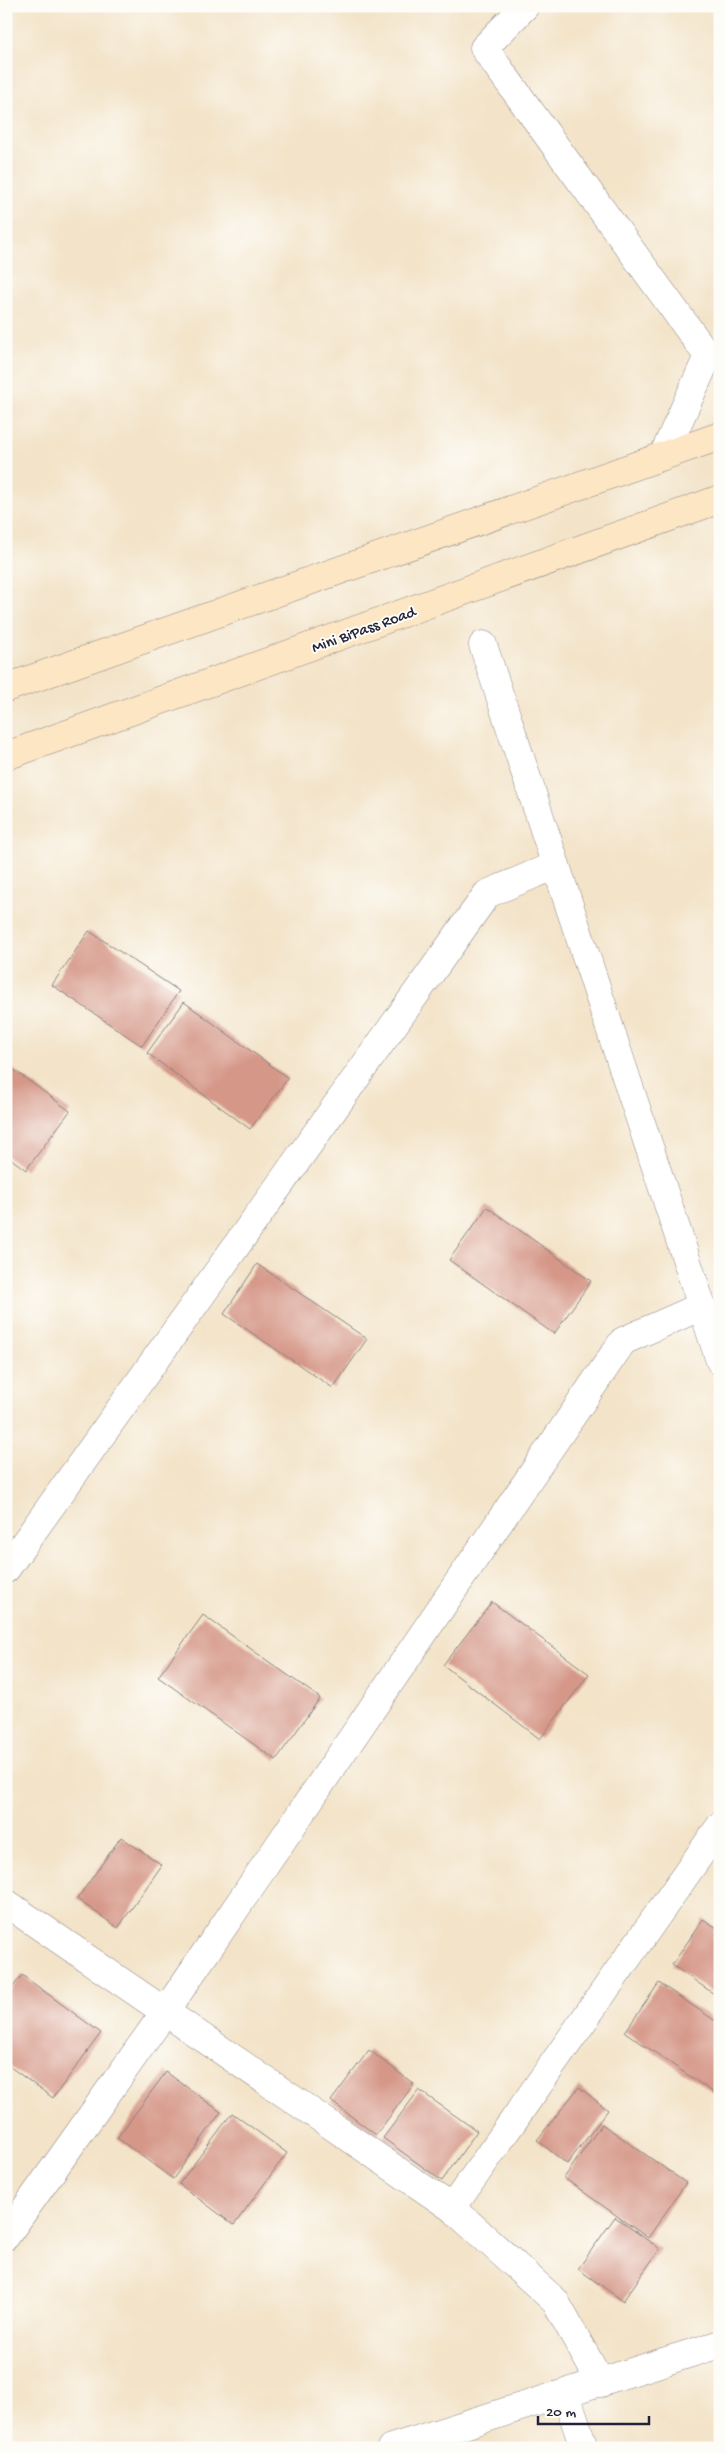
<svg xmlns="http://www.w3.org/2000/svg" width="726" height="2454" viewBox="0 0 726 2454" font-family="'Gochi Hand',sans-serif">
	<style>
		.building { fill: #d59788 }
		.lines { fill: none; stroke-linecap: round; stroke-linejoin: round }
		.street-casing { stroke: #8a8282; stroke-width: 29 }
		.secondary-casing { stroke: #8a8282; stroke-width: 29 }
		.street { stroke: #fff; stroke-width: 28 }
		.secondary { stroke: #fce6c4; stroke-width: 28 }
		.labels { text-anchor: middle; stroke-width: 4; stroke-linejoin: round; paint-order: stroke }
		.street-label { font-size: 16px; fill: #22223b; stroke: #fdfcf7 }
	</style>
	<rect width="100%" height="100%" fill="#fdfcf7"/>
	<filter id="ink" filterUnits="userSpaceOnUse"><feTurbulence type="fractalNoise" baseFrequency=".02" numOctaves="2"/><feDisplacementMap in="SourceGraphic" scale="10" xChannelSelector="R" yChannelSelector="G"/><feConvolveMatrix kernelMatrix="1 2 1 2 8 2 1 2 1" color-interpolation-filters="sRGB"/></filter>
	<filter id="wash" filterUnits="userSpaceOnUse"><feTurbulence type="fractalNoise" baseFrequency=".0096" numOctaves="4" result="noise"/><feDisplacementMap in="SourceGraphic" scale="20" xChannelSelector="R" yChannelSelector="G"/><feGaussianBlur stdDeviation="1.12" result="paint"/><feColorMatrix in="noise" values="0 0 0 0 0 0 0 0 0 0 0 0 0 0 0 0 0 1.4 0 .05"/><feComposite in="paint" operator="in"/></filter>
	<g filter="url(#wash)">
		<rect width="100%" height="100%" fill="#f3e3c8"/>
		<g id="blocks">
			<path class="building" d="M89,931L179,991L142,1046L52,985Z
				M184,1002L288,1078L250,1129L147,1053Z
				M10,1067L70,1111L26,1170L6,1155V1072Z
				M487,1207L591,1281L554,1334L449,1260Z
				M257,1264L367,1339L333,1388L224,1314Z
				M492,1602L589,1674L540,1739L443,1665Z
				M203,1615L320,1698L276,1760L158,1677Z
				M121,1837L162,1865L118,1928L77,1899Z
				M703,1919L720,1930V1998L672,1965Z
				M22,1975L101,2033L53,2098L6,2064V1996Z
				M659,1983L720,2024V2097L625,2032Z
				M369,2050L414,2084L376,2135L331,2101Z
				M166,2072L221,2112L173,2179L117,2138Z
				M579,2087L608,2110L567,2164L537,2140Z
				M419,2090L477,2131L442,2181L383,2138Z
				M232,2113L287,2153L234,2225L179,2184Z
				M602,2124L686,2183L648,2238L564,2178Z
				M615,2217L660,2249L623,2301L578,2269Z"/>
		</g>
	</g>
	<g filter="url(#ink)">
		<use href="#blocks" fill-opacity="0" stroke="#8a8282" stroke-width="1"/>
		<g class="lines">
			<g class="street-casing">
				<path id="street" d="M525,6L484,48L708,356
					M663,456L708,356L720,352
					M483,645L720,1361
					M6,1569L487,894L556,865
					M6,1903L452,2208L555,2301L601,2383
					M452,2208L720,1826
					M6,2236L165,2012L623,1341L702,1306
					M566,2394L584,2448
					M391,2448L720,2344"/>
			</g>
			<g class="secondary-casing">
				<path id="secondary" d="M6,688L720,436
					M6,756L720,499"/>
			</g>
			<use href="#street" class="street"/>
			<use href="#secondary" class="secondary"/>
		</g>
	</g>
	<g class="labels">
		<g class="street-label">
			<text transform="translate(363 628) rotate(-20)" y="6">Mini BiPass Road</text>
		</g>
	</g>
	<rect width="726" height="2454" fill="none" stroke="#fdfcf7" stroke-width="25"/>
	<path d="M538 2416v8h111v-8" fill="none" stroke="#22223b" stroke-width="2.5"/>
	<text x="546" y="2416" font-size="15" fill="#22223b" stroke="#fdfcf7" stroke-width="4" paint-order="stroke">20 m</text>
</svg>
